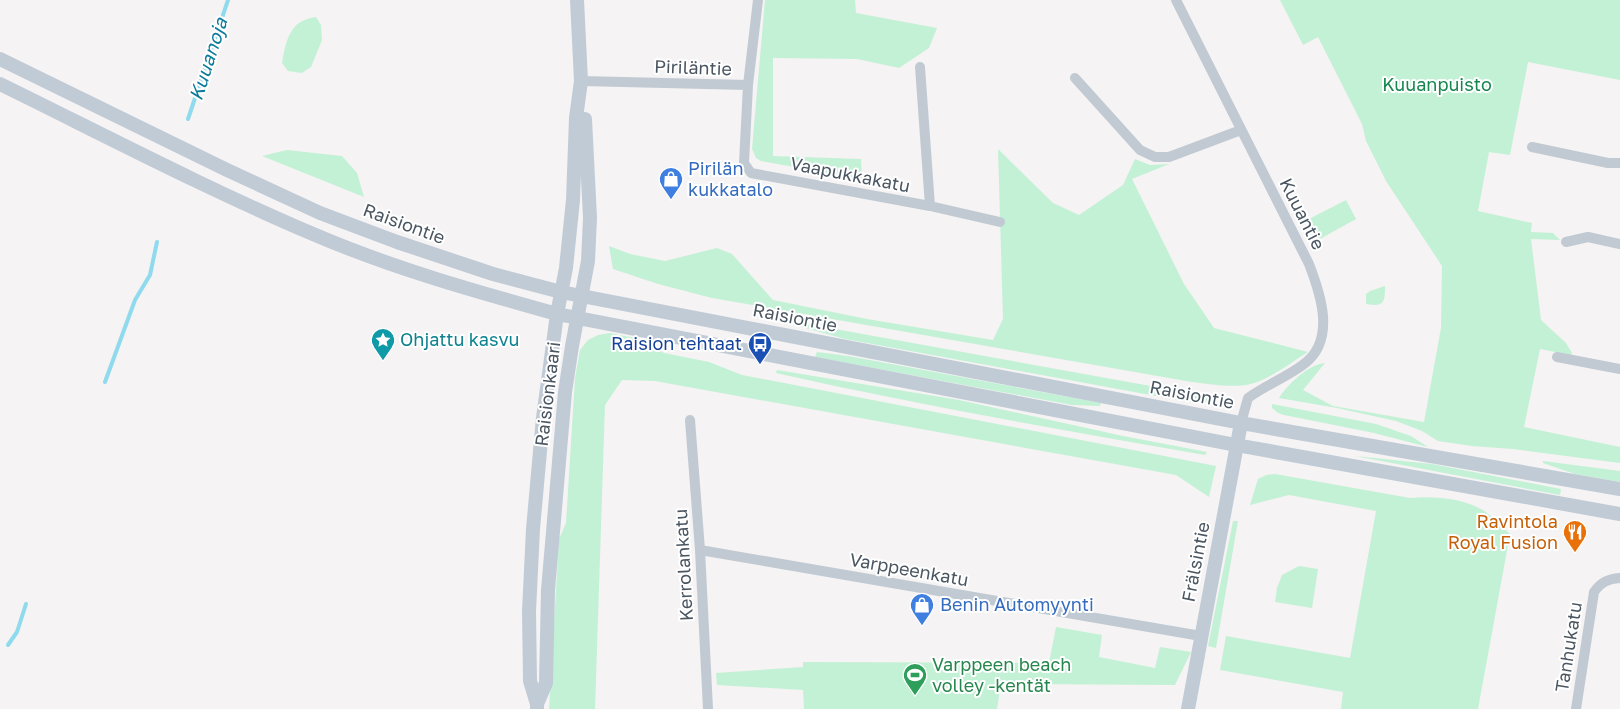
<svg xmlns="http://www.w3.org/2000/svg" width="1620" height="709" viewBox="0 0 1620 709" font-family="'Golos Text',sans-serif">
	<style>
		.green { fill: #c3f1d5 }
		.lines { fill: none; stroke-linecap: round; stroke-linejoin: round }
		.stream { stroke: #90daee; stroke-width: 4 }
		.street { stroke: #c1cad2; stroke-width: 10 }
		.secondary { stroke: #c1cbd6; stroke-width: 14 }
		.labels { text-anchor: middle; stroke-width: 4; stroke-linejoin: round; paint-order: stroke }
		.street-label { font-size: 18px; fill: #4a5661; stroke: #fff }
		.park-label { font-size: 18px; fill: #17864f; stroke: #fff }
		.shop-label { font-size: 18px; fill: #366cbe; stroke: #fff; text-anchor: start }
		.culture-label { font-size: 18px; fill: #0d838f; stroke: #fff; text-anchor: start }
		.transit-label { font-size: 18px; fill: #164399; stroke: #fff; text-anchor: end }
		.food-label { font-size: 18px; fill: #c56008; stroke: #fff; text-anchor: end }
		.leisure-label { font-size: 18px; fill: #27864d; stroke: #fff; text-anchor: start }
		.water-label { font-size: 19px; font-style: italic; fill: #0c7c9b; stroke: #fff }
	</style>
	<rect width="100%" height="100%" fill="#f5f3f3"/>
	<path class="green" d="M765,0H855L856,13L937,28L929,48L899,68L857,59L773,58V156L861,159L862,179L761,161L756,158L752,149Z
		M1280,0H1620V80L1528,62L1510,155L1489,152L1478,211L1532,223L1531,232L1553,233L1560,240L1531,239L1541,320L1566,343L1572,353L1571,355L1540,349L1524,427L1620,447V463L1513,449L1472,446L1438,441L1422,431L1396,421L1337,408L1279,398C1287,385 1309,364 1325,363L1303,390L1333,406L1424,422L1441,328L1442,266L1386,181L1366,141L1362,124L1318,37L1303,45Z
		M316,17L321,25L322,40L311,67L302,73L288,71L282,63C286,40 290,20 316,17Z
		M998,149L1053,203L1079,215L1123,185L1135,159L1150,165L1169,164L1132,179L1184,284L1214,328L1308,352C1290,363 1273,377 1254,383C1237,389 1210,384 1192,382L712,298L658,284L613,269L609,246L630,254L665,261L717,248L732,254L773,300L867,319L993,340L1003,319Z
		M287,150L342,156L357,173L364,197L262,156Z
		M1346,200L1356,219L1318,240L1307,220Z
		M1385,286C1385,303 1384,307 1366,304V294L1370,291Z
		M796,322L1184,392L1221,396C1211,406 1195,402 1183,401L845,339L795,325Z
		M610,333L644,340L664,353L709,362L742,375L1216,466L1209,497L1176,475L655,381L622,380L605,405L595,709H549L559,539L566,523L575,378L580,350L588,340L598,335Z
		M817,352L848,356L1101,403L1100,406L1072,405L815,357Z
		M777,370L959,400L1123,436L1207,452L1205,455C1062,430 918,405 776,373Z
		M1272,404L1376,424L1411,436L1428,447L1374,433L1284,415L1278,413L1272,408Z
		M1355,456L1432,464L1561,489L1560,495Z
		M1543,461L1620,471V482L1575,474L1543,463Z
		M1275,474L1410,498C1434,496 1461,498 1483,510C1492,516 1501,526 1510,534L1478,709H1341L1343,692L1220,670L1226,636L1350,658L1376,511L1289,495L1250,505L1258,479L1266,475Z
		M1233,521H1238L1216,648L1208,646Z
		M1299,566L1318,569L1312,608L1275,602L1277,588L1282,575Z
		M1056,627L1102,635L1099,657L1155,668L1160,647L1191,652L1175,685L1001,684L997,709H804L803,690L717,685L716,673L803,667V662L1049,663Z"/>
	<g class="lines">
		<path class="stream" d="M188,119L228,0
			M105,382L135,300L150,275L157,242
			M8,645L17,632L26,604"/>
		<path class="street" d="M1176,0L1309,264C1321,295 1336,340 1304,364C1287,377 1266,385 1248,398L1241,423
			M920,67L930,206
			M1075,78L1140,150L1155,157H1169L1241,130
			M581,81L748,85L758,0
			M748,85L744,163L751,173L930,206L1000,222
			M1532,147L1608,163H1620
			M1566,242L1588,237L1620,244
			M1557,357L1620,369
			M690,420L700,550L708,709
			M700,550L1201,636
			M1576,709L1594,592C1601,582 1608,579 1620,578"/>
		<path class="secondary" d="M0,59L227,170L320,213L397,242L493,274L561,292L1241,423L1620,489
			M0,84C104,135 207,189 313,234C392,268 474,291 557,314L1236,445L1620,514
			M537,704L546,683L548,590L565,392L572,346L588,261L590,218L585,119
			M537,709V704L530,681L529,611L533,529L543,418L557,314L566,268L573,200L576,118L581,81L577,0
			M1188,709L1241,423"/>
	</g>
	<defs>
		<g id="shop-pin" transform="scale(1.25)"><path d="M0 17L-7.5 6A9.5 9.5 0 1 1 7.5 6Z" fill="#3f7fe0" stroke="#fff"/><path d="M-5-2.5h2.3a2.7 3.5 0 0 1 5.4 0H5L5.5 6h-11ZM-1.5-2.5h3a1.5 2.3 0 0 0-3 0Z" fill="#fff"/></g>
		<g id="sight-pin" transform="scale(1.25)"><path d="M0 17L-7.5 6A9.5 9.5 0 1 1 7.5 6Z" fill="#0f9aa8" stroke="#fff"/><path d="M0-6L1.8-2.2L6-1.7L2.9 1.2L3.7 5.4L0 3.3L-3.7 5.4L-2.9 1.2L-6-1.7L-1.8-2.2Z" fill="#fff"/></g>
		<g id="bus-pin" transform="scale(1.25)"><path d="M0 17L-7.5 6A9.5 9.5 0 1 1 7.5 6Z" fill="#1a4fb4" stroke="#fff"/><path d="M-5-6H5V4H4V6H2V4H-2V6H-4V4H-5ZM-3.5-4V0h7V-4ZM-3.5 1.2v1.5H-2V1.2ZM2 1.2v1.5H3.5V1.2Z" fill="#fff"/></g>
		<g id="restaurant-pin" transform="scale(1.25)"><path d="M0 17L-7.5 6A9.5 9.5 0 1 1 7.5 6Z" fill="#e8710a" stroke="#fff"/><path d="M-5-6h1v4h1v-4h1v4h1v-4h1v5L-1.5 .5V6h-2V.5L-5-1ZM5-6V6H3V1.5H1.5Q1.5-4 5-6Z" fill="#fff"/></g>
		<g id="stadium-pin" transform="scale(1.25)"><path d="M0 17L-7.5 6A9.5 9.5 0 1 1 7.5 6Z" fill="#2e9e5b" stroke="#fff"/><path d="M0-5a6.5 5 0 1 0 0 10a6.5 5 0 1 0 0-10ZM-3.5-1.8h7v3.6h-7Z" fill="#fff"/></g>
	</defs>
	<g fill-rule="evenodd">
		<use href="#shop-pin" x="671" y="179"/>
		<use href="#sight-pin" x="383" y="340"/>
		<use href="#bus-pin" x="760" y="344"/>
		<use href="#restaurant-pin" x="1575" y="532"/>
		<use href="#shop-pin" x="922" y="605"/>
		<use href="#stadium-pin" x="915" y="675"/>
	</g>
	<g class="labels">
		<g class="street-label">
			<text transform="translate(693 68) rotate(2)" y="6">Piriläntie</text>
			<text transform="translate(850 175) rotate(11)" y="6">Vaapukkakatu</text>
			<text transform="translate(1302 214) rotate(63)" y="6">Kuuantie</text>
			<text transform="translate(404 224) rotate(20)" y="6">Raisiontie</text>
			<text transform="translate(795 318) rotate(11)" y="6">Raisiontie</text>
			<text transform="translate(548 394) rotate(-83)" y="6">Raisionkaari</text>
			<text transform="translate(1192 395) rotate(11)" y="6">Raisiontie</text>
			<text transform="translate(1196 562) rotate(-79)" y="6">Frälsintie</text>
			<text transform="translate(684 565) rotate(-93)" y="6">Kerrolankatu</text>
			<text transform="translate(909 570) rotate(10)" y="6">Varppeenkatu</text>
			<text transform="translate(1569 647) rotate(-81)" y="6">Tanhukatu</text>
		</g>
		<g class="park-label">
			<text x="1437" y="91">Kuuanpuisto</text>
		</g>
		<g class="shop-label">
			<text x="688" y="175">Pirilän<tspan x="688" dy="21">kukkatalo</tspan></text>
			<text x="940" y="611">Benin Automyynti</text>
		</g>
		<g class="culture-label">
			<text x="400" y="346">Ohjattu kasvu</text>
		</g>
		<g class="transit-label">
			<text x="742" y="350">Raision tehtaat</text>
		</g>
		<g class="food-label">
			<text x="1558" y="528">Ravintola<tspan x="1558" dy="21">Royal Fusion</tspan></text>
		</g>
		<g class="leisure-label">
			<text x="932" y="671">Varppeen beach<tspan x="932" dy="21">volley -kentät</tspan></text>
		</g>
		<g class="water-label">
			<text transform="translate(208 59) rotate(-72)" y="7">Kuuanoja</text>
		</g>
	</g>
</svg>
